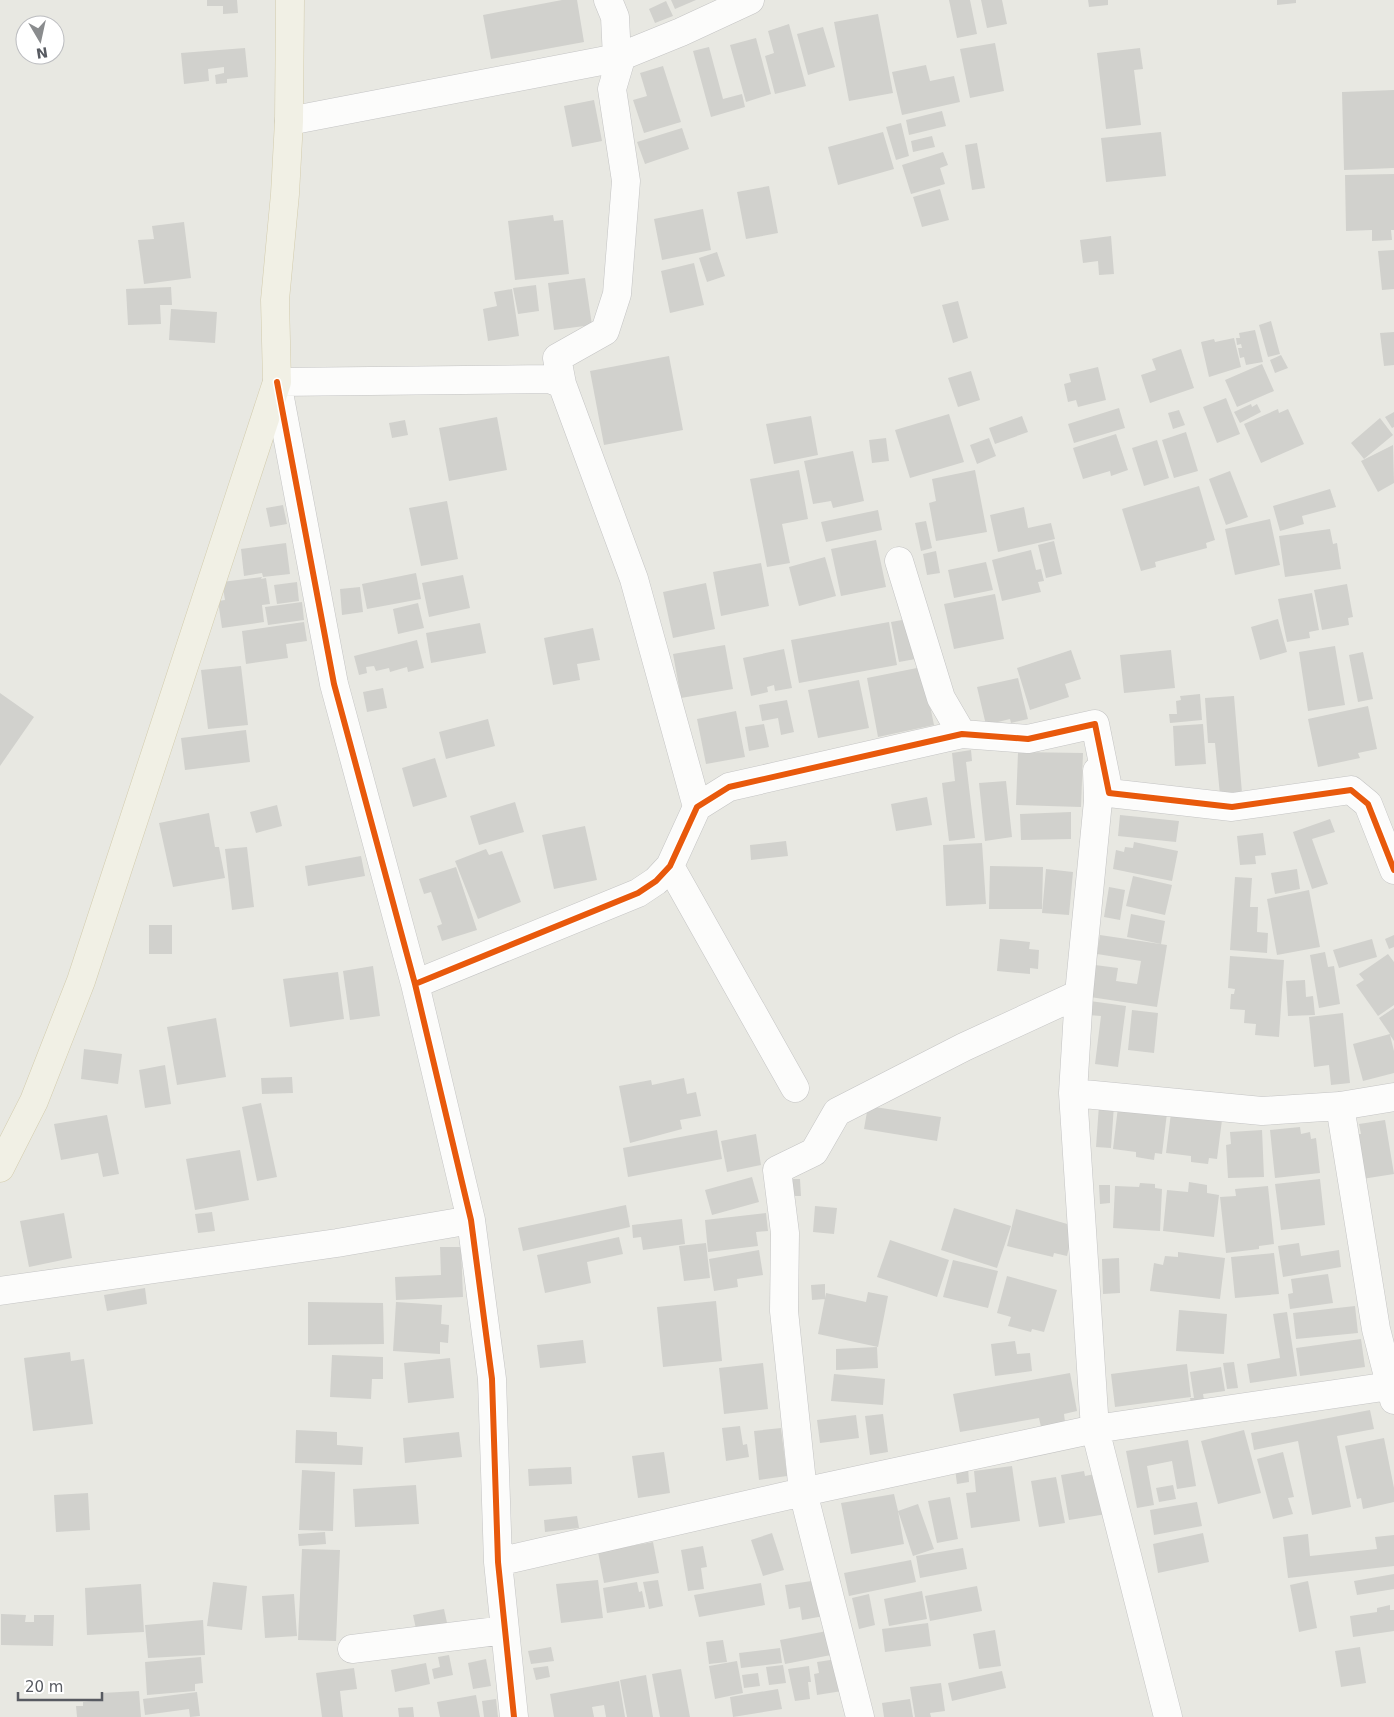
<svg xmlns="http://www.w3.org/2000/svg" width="1394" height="1717" viewBox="0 0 1394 1717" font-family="'DejaVu Sans',sans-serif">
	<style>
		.building { fill: #d1d1cd }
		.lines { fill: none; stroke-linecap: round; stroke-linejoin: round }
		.minor-casing { stroke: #c4c4c4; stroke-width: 29 }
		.major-casing { stroke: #d3ccad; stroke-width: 29 }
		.minor { stroke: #fcfcfb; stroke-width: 28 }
		.major { stroke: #f1f0e5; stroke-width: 28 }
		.cycleway-casing { stroke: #fff; stroke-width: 9 }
		.cycleway { stroke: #e8590c; stroke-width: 6 }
	</style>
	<rect width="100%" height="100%" fill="#e8e8e2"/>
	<path class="building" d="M207,0H237L238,13L223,14V6H207Z
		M562,0H577L584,42L491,59L483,15Z
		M671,0H696L675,9Z
		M949,0H970L977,34L957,38Z
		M981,0H1002L1007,24L987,28Z
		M1088,0H1108V5L1089,7Z
		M1277,0H1296V3L1277,5Z
		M666,1L673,16L655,23L649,9Z
		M878,14L893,93L849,101L834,22Z
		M789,24L806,86L775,94L765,56L774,53L768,31Z
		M823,27L835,67L808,75L797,34Z
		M756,38L771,94L746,102L730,45Z
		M995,43L1004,91L970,98L960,49Z
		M709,47L723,99L742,94L745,107L711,117L693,51Z
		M245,48L248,77L227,79V83L216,84L215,75L224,73V67L208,69L209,81L184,84L181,53Z
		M1140,48L1143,69L1134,70L1141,125L1106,129L1097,53Z
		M926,65L930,81L954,76L960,102L902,115L892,72Z
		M663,66L681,122L644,133L633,100L647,96L640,73Z
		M1394,90V168L1344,170L1342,92Z
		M594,100L602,141L572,147L564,106Z
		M942,111L946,126L909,135L906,120Z
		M901,123L909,156L896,160L886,127Z
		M682,128L689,149L645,164L637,142Z
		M883,132L894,169L838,185L828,147Z
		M1161,132L1166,176L1106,182L1101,138Z
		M932,136L935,147L913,152L911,141Z
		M977,143L985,188L972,190L965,145Z
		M943,152L948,165L940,168L945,184L911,194L902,165Z
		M1394,174V230H1391L1392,240L1372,241V230L1346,231L1345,175Z
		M769,186L778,233L746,239L737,192Z
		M940,189L949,220L922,227L913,197Z
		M703,209L711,250L662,260L654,219Z
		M553,215L554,221L563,220L569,274L515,280L508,221Z
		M184,222L191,278L144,284L138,240L154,239L152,226Z
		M1111,236L1114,274L1099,275L1098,261L1083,263L1080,240Z
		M1394,250V289L1382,290L1378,251Z
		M717,252L725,276L707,282L699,258Z
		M694,263L704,305L670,313L661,271Z
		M585,278L592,325L554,330L548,283Z
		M536,285L539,311L518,314L513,288Z
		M171,287L172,305H160L161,324L128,325L126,289Z
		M512,289L519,336L488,341L483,309L497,306L494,292Z
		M958,301L968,338L953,343L942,305Z
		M171,309L217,312L215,343L169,340Z
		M1271,321L1280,354L1268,357L1259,325Z
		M1255,330L1263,362L1246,365L1244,357L1240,358L1238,348H1242L1241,344L1237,345L1236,338H1240L1239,333Z
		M1394,332V365L1384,366L1380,333Z
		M1234,338L1241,367L1209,377L1201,342L1214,339L1215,342Z
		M1181,349L1194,388L1150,403L1141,375L1156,370L1152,359Z
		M1281,355L1288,368L1275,373L1270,360Z
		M669,356L683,430L604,445L590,371Z
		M1262,364L1274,391L1237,407L1225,380Z
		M1098,367L1106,400L1078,407L1076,400L1068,402L1064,384L1071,382L1069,374Z
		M971,371L980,400L958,407L948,378Z
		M1226,398L1240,434L1217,443L1203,407Z
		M1251,404L1252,407L1257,404L1261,412L1240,423L1234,412Z
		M1119,408L1125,428L1074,443L1068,424Z
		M1278,409L1279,413L1288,409L1304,444L1261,463L1244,424Z
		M1179,410L1185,425L1173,429L1168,413Z
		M1394,412V427L1392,428L1385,417Z
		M949,414L964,462L910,478L895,430Z
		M811,416L818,455L774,464L766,424Z
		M1022,416L1028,432L995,444L989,428Z
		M497,417L507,470L449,481L439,428Z
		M1380,418L1393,435L1364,459L1351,443Z
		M405,420L408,435L392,438L389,423Z
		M1186,432L1198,471L1174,478L1162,440Z
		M1116,434L1128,470L1111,476L1110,471L1083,479L1073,448Z
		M886,438L889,461L872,463L869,440Z
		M989,438L996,456L977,464L970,445Z
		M1157,440L1169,478L1144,486L1132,448Z
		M1393,445L1394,483L1378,492L1361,461Z
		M853,451L864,501L833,508L831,501L813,504L804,461Z
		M799,470L808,519L782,524L790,563L767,567L750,479Z
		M975,470L987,532L936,541L929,503L936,501L932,479Z
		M1230,471L1248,517L1226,525L1209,479Z
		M1199,486L1215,540L1206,543L1207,548L1155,562L1156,567L1141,571L1122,509Z
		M1330,489L1336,507L1302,516L1304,524L1280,531L1273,506Z
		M447,501L458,559L421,566L409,508Z
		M283,505L287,524L270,527L266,508Z
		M1024,507L1028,528L1051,523L1055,539L998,552L990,515Z
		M878,510L882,530L826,542L821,522Z
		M1270,519L1280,565L1235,575L1225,529Z
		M926,521L932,548L921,551L915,523Z
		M1330,529L1333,544L1337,543L1341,569L1285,577L1279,536Z
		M876,540L886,587L841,596L831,549Z
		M1054,541L1062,574L1046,578L1038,545Z
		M286,543L290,574L263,577L262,573L244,576L241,549Z
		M1031,550L1036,570L1041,569L1044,581L1038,582L1041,592L1002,601L992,560Z
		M936,551L940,573L927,575L923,554Z
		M825,557L836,596L799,606L789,567Z
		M986,562L993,590L954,598L948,570Z
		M761,563L769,606L721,616L713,572Z
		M416,573L421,599L367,609L362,584Z
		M463,575L470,608L429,617L422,583Z
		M262,577L261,579L266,578L270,604L262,605L264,622L222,628L218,601L225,600L222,582Z
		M297,582L299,601L277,604L274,585Z
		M706,583L715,629L673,638L663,592Z
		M1347,584L1353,617L1348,618L1349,625L1322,630L1314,590Z
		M360,587L363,612L342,615L340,589Z
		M1312,593L1319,630L1309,632L1310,638L1287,642L1278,599Z
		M995,594L1004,639L954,649L944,604Z
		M302,602L304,620L268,625L265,607Z
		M418,603L424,628L398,634L393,609Z
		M913,618L921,658L899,662L891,622Z
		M1278,619L1287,652L1260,660L1251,627Z
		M304,622L307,641L286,644L288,658L246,664L242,631Z
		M889,622L897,665L799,683L791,640Z
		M480,623L486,653L431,663L426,633Z
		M593,628L600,660L577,664L580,680L553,685L544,638Z
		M417,640L424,668L408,672L407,667L390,672L389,668L376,671L374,666L366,667L367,673L359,675L354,656Z
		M725,645L733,689L681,698L673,654Z
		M1335,646L1345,705L1308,711L1299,652Z
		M784,649L792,688L775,691L774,685L767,687L768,692L751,696L743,658Z
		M1071,650L1081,679L1065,684L1069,697L1030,710L1017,668Z
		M1171,650L1175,688L1124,693L1120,655Z
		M1363,652L1373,699L1358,702L1349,655Z
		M241,666L248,725L208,729L201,670Z
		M922,667L934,725L878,737L867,678Z
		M1018,678L1028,719L1011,723L1010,719L986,725L977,687Z
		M859,680L869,728L818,738L808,690Z
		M383,688L387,708L367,712L363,692Z
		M0,693L34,717L0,766Z
		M1200,694L1202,720L1170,723L1169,714H1177L1176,701L1181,700L1180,696Z
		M1234,696L1242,793L1220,795L1215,743H1208L1205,698Z
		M787,700L794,732L781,735L778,718L762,721L759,705Z
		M1368,706L1377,749L1358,753L1360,758L1318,767L1308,719Z
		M736,711L745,757L706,764L697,719Z
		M488,719L495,746L446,759L439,732Z
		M764,724L769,747L749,751L745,727Z
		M1203,724L1206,764L1175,766L1173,726Z
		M246,730L250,762L185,770L181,738Z
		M971,750L972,761L966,762L975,838L949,841L942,783L955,781L952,753Z
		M1018,752L1083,753L1081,807L1016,805Z
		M435,758L447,797L413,807L402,768Z
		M1006,781L1012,837L985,841L979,783Z
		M927,797L932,825L896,831L891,804Z
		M515,802L524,832L479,845L470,816Z
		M277,805L282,826L256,833L250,812Z
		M1071,812V839L1021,840L1020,814Z
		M209,813L215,847H219L225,878L173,887L159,823Z
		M1120,815L1179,821L1176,842L1118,836Z
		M1330,819L1335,832L1312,839L1328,884L1312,889L1293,832Z
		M585,826L597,880L554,889L542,835Z
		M1263,833L1266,855L1255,856L1256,864L1240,865L1237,836Z
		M786,841L788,856L751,860L750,845Z
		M1134,842L1178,851L1172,881L1113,869L1116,850L1124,852L1125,847L1133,848Z
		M982,843L986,904L946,906L943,845Z
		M247,847L254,907L232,910L225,849Z
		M486,849L489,855L502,851L521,902L478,919L455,861Z
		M361,856L365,876L308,886L305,866Z
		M990,866L1043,867L1042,909H989Z
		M456,867L477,930L442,941L437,926L442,924L431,892L424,894L419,879Z
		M1046,869L1073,872L1069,915L1042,913Z
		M1297,869L1300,889L1275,894L1271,873Z
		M1133,876L1172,885L1165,915L1126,906Z
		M1235,877L1252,878L1250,907H1258L1257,932L1268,933L1267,953L1230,950Z
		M1109,887L1125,890L1120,920L1104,917Z
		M1309,890L1320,947L1277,955L1267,899Z
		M1131,914L1165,921L1161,944L1127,937Z
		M149,925H172V954H149Z
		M1100,935L1167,945L1157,1007L1090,997L1095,965L1118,968L1116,981L1137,984L1141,961L1097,954Z
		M1394,935V947L1389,949L1385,939Z
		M1000,939L1030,942L1029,949L1039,950L1038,969L1030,968V974L997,971Z
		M1372,939L1377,957L1339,968L1333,950Z
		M1325,952L1328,967L1334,966L1340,1004L1319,1008L1310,955Z
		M1388,954L1394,962V1005L1378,1016L1356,985L1364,980L1359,974Z
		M1230,956L1284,960L1279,1037L1255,1035L1256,1024L1244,1023L1245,1010L1230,1009L1231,994H1234L1235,989L1228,988Z
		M373,966L380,1016L350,1020L343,971Z
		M338,972L344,1019L290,1027L283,979Z
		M1305,980L1306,997L1313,996L1315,1015L1288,1016L1286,981Z
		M1090,1001L1126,1006L1118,1067L1095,1064L1101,1016L1088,1015Z
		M1394,1008V1041L1390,1035L1394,1051V1073L1363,1081L1353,1044L1390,1034L1379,1018Z
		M1132,1010L1158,1013L1154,1053L1128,1050Z
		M1343,1013L1350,1083L1331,1085L1329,1065L1314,1067L1309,1017Z
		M216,1018L226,1077L177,1085L167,1027Z
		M84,1049L122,1054L118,1084L81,1079Z
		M165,1065L171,1104L145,1108L139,1070Z
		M292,1077L293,1093L262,1094L261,1078Z
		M684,1078L687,1094L696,1092L701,1116L680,1120L682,1129L630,1143L619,1086L651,1080L652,1085Z
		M261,1103L277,1177L257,1181L242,1107Z
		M1099,1105H1114L1111,1148L1096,1147Z
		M868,1106L941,1117L937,1141L864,1129Z
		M1118,1107L1167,1113L1162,1154L1155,1153L1154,1160L1136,1157V1152L1113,1149Z
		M1171,1113L1222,1120L1217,1159L1209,1158L1208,1164L1191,1162V1156L1166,1153Z
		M107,1115L119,1174L103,1177L98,1153L61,1160L54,1124Z
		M1385,1120L1394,1174L1362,1179L1356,1134H1361L1359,1124Z
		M1300,1127L1301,1134L1310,1132L1311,1139L1316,1138L1320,1173L1275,1178L1270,1130Z
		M717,1130L722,1159L628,1177L623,1148Z
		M1262,1130L1264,1177L1228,1178L1226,1145L1231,1144L1230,1132Z
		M756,1134L761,1165L727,1172L721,1141Z
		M240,1150L249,1200L195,1210L186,1159Z
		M752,1177L759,1202L712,1215L705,1190Z
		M793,1179H800L801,1196H793Z
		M1320,1179L1325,1225L1281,1230L1275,1184Z
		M1189,1182L1207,1185V1193L1219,1195L1214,1237L1163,1231L1167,1190L1188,1192Z
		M1140,1183L1155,1184V1188L1162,1189L1160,1231L1113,1228L1115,1186L1139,1187Z
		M1099,1185H1110V1203L1100,1204Z
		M1268,1186L1274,1244L1259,1246V1249L1226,1253L1220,1197L1236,1196L1235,1189Z
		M626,1205L630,1227L523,1251L518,1228Z
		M815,1206L837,1208L834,1234L813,1232Z
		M954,1208L1011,1226L997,1268L941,1250Z
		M1016,1209L1074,1226L1067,1256L1054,1253L1053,1257L1007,1246Z
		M212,1212L215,1231L198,1233L195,1214Z
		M64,1213L72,1258L29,1267L20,1221Z
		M766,1213L768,1231L756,1232L758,1246L708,1252L705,1220Z
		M682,1219L685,1244L643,1250L641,1237L633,1238L632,1225Z
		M619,1237L623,1254L587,1262L591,1283L545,1293L537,1255Z
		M890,1240L949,1260L937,1297L877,1277Z
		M706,1243L710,1278L684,1281L679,1246Z
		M1299,1243L1301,1256L1339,1250L1341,1267L1283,1277L1278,1246Z
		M440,1247H461L463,1297L396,1300L395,1277L441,1275Z
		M759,1250L763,1275L737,1279L738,1287L714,1291L709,1259Z
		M1178,1252L1225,1258L1220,1299L1150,1291L1154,1263L1163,1265L1165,1256L1178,1257Z
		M1274,1253L1279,1294L1235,1298L1231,1257Z
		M1119,1258L1120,1293L1103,1294L1102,1259Z
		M953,1260L998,1271L988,1308L943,1297Z
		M1328,1274L1333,1303L1290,1309L1288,1294L1293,1293L1291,1279Z
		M1007,1276L1057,1290L1044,1332L1032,1329L1031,1332L1008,1326L1011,1317L997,1313Z
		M825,1284V1299L812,1300L811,1285Z
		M145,1288L147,1304L107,1311L104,1295Z
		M868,1292L888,1296L878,1347L818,1334L826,1293L866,1302Z
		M716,1301L722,1361L663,1367L657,1307Z
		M308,1302L383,1303L384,1344L308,1345Z
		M396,1302L442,1305L441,1324L449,1325L448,1343L440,1342V1354L393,1351Z
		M1355,1306L1358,1333L1296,1339L1293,1313Z
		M1179,1310L1227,1314L1224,1354L1176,1351Z
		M1287,1312L1297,1376L1250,1383L1247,1364L1280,1358L1273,1314Z
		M1361,1339L1365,1367L1300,1376L1296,1348Z
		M583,1340L586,1363L540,1368L537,1345Z
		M1015,1341L1017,1354L1030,1353L1032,1371L995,1376L991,1344Z
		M877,1347L878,1368L836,1370V1349Z
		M70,1352L71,1361L84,1359L93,1424L33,1431L24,1358Z
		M332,1355L383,1357V1379H372L371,1399L330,1397Z
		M450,1358L454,1398L408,1403L404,1363Z
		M1234,1362L1238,1388L1227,1389L1223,1363Z
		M763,1363L768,1409L724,1414L719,1368Z
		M1187,1364L1191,1397L1115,1407L1111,1374Z
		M1221,1367L1225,1391L1203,1394L1204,1400L1191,1402L1190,1398H1194L1190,1372Z
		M1070,1373L1077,1411L1064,1414L1065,1422L1041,1427L1039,1418L960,1432L953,1394Z
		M834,1374L885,1379L883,1405L831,1401Z
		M1370,1410L1374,1429L1337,1436L1351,1507L1312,1515L1298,1441L1254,1450L1251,1433Z
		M883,1414L888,1452L870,1455L865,1416Z
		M856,1415L859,1438L820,1443L817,1420Z
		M740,1426L743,1445L747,1444L749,1457L726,1461L722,1428Z
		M781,1428L787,1476L759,1480L754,1431Z
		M296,1430L337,1432V1445L363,1447L362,1465L295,1463Z
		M1244,1430L1261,1493L1218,1504L1201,1441Z
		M459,1432L462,1457L405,1463L403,1438Z
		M1384,1438L1394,1488V1502L1363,1509L1361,1498L1357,1499L1345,1446Z
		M1188,1440L1196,1486L1177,1489L1172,1461L1147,1466L1154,1505L1137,1508L1126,1451Z
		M664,1452L670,1493L638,1498L632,1456Z
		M1283,1452L1294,1497L1288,1498L1293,1514L1273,1519L1257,1459Z
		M1012,1466L1020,1521L971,1528L966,1493L976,1492L974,1471Z
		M571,1467L572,1484L529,1486L528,1469Z
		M968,1468L969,1482L957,1484L955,1469Z
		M302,1470L335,1472L333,1531L299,1530Z
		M1084,1471L1085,1476L1100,1473L1107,1514L1069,1520L1061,1475Z
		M1056,1477L1065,1523L1039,1527L1031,1481Z
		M416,1485L419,1524L355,1527L353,1489Z
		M1173,1485L1176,1499L1159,1502L1156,1488Z
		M88,1493L90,1530L56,1532L54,1495Z
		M894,1494L898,1511L918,1504L934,1549L913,1556L898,1511L904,1544L851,1554L841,1503Z
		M950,1497L958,1539L937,1543L928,1501Z
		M1197,1502L1202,1526L1154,1535L1150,1510Z
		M577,1516L579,1528L545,1532L544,1520Z
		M325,1532L326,1544L299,1546L298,1534Z
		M772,1533L784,1570L763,1576L751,1540Z
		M1203,1533L1209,1562L1158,1573L1153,1544Z
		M1308,1534L1310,1556L1377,1549L1375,1537L1394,1535V1566L1288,1578L1283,1537Z
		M653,1542L659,1573L604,1583L598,1552Z
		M703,1546L707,1567L701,1568L704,1589L688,1591L681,1550Z
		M963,1548L967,1569L920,1578L916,1556Z
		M302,1549L340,1550L336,1641L298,1640Z
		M911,1560L916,1582L849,1596L844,1573Z
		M1394,1574V1589L1357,1595L1354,1581Z
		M598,1580L603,1618L561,1623L556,1584Z
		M658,1580L663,1606L649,1609L643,1582Z
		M818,1580L824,1616L802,1620L800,1607L789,1609L785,1585Z
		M1308,1581L1317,1628L1299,1632L1290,1585Z
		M213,1582L247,1586L242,1630L207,1626Z
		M637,1582L639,1592L642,1591L645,1607L607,1613L603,1588Z
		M761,1583L765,1605L699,1617L694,1595Z
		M141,1584L144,1632L87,1635L85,1588Z
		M977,1586L982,1611L930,1621L925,1596Z
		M922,1591L927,1619L889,1626L884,1599Z
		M294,1594L297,1636L265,1638L262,1596Z
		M869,1594L875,1625L859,1629L852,1598Z
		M1390,1605V1610H1394V1631L1353,1637L1350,1616L1377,1612V1608Z
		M444,1609L449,1632L418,1638L413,1615Z
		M1,1614L26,1615L25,1622H34V1615H54L53,1646L1,1645Z
		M203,1620L205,1655L148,1658L145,1625Z
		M928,1623L931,1646L885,1652L882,1629Z
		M995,1630L1001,1666L979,1669L973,1634Z
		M827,1631L831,1655L785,1664L780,1640Z
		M723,1640L727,1662L709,1664L706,1642Z
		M551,1647L554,1661L531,1664L528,1651Z
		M1360,1647L1366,1683L1341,1687L1335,1651Z
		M780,1648L782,1663L741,1668L739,1653Z
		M449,1655L453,1675L434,1679L432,1669L440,1667L438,1657Z
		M201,1657L203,1683L195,1684V1691L147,1695L145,1662Z
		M486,1659L491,1686L473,1689L468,1663Z
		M837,1659L842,1691L817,1695L814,1674L819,1673L817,1662Z
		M737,1661L743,1693L715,1699L709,1666Z
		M426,1663L430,1684L395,1692L391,1670Z
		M783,1665L786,1683L769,1685L766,1667Z
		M548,1666L550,1677L536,1680L533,1668Z
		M809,1666L811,1682H808L810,1699L795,1701L788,1669Z
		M354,1668L357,1689L340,1691L343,1717H322L316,1673Z
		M681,1669L690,1717H660L652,1674Z
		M1002,1671L1006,1688L952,1701L948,1683Z
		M758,1673L760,1686L744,1688L742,1675Z
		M646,1675L653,1717H627L620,1680Z
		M619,1681L625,1717H606L604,1705L592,1707L594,1717H554L550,1694Z
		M941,1683L945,1711L930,1713L931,1717H915L910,1687Z
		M778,1689L782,1709L733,1717L730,1697Z
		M139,1691L141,1717H77L76,1706H83V1702L102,1700V1693Z
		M197,1692L200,1716L190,1717L189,1709L145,1715L143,1699Z
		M476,1695L480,1717H440L437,1702Z
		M496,1699L498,1717H484L482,1701Z
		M910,1699L913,1717H884L882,1703Z
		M413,1707L414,1717H399L398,1708Z"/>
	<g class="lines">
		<g class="minor-casing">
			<path id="minor" d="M608,0L615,17L617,58
				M622,55L612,89L626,181L617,294L605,331L557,358L562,384L634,579L697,807
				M289,121L617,58L681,32L750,0
				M899,561L941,698L962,734
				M1097,771L1098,801L1079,994L1073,1093L1095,1429L1168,1717
				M670,866L795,1088
				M415,984L638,893L656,881L670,866L697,807L729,787L962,734L1028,739L1095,724L1109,793L1232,807L1351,790L1368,804L1394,870
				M1073,1093L1262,1111L1340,1106L1394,1097
				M1340,1106L1376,1329L1394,1400
				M0,1291L337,1243L471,1220
				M498,1562L803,1492L1095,1429L1390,1386
				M352,1649L505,1630
				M514,1717L498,1562L492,1379L471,1220L415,984L334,684L277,382L550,379L562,384
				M860,1717L803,1492L784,1311L785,1233L777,1170L814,1152L837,1112L964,1047L1079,994"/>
		</g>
		<g class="major-casing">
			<path id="major" d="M0,1168L34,1101L81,981L277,382L275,300L285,194L289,121L290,0"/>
		</g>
		<use href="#minor" class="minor"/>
		<use href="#major" class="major"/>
		<g class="cycleway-casing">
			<path id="cycleway" d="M277,382L334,684L415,984L471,1220L492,1379L498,1562L514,1717
				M415,984L638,893L656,881L670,866L697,807L729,787L962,734L1028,739L1095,724L1109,793L1232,807L1351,790L1368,804L1394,870"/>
		</g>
		<use href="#cycleway" class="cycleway"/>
	</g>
	<g transform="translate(40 40) rotate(171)"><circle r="24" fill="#ffffff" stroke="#bcbdc0"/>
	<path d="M0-4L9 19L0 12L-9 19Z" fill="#8a8c8e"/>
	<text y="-8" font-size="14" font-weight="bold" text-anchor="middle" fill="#575a61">N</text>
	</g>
	<path d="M18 1692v8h84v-8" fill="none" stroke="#575a61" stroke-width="2.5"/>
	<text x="25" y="1692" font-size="15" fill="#575a61" stroke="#ffffff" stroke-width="4" paint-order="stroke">20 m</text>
</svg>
